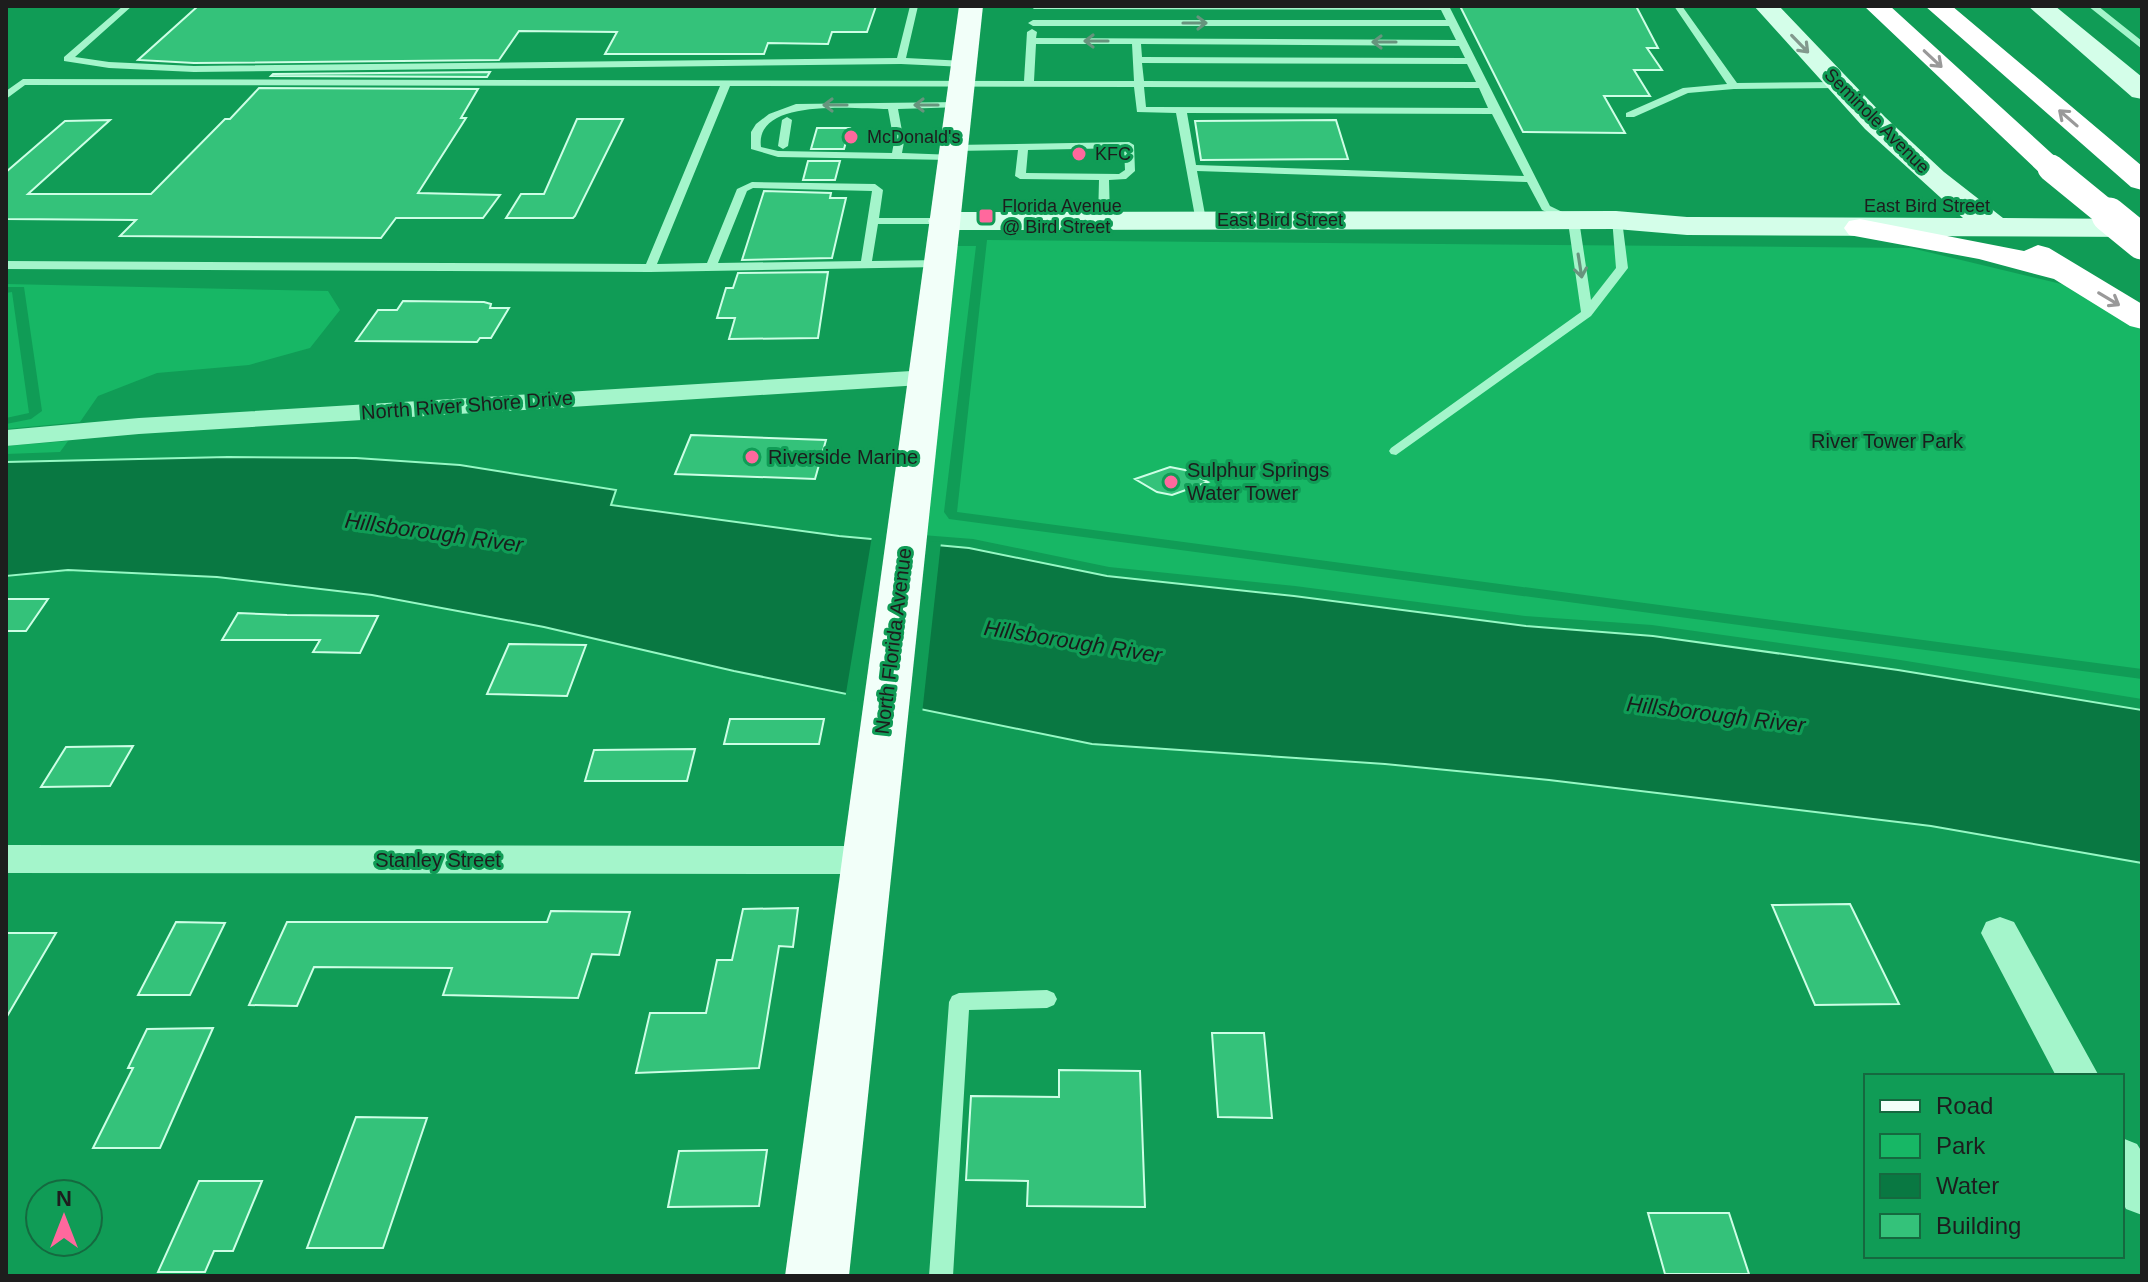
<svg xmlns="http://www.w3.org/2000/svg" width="2148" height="1282" viewBox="0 0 2148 1282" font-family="Helvetica,sans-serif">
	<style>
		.green { fill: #17b765 }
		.water { fill: #097842; stroke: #96f8c4; stroke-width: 2 }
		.pier { fill: #109c56 }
		.building { fill: #34c27a; stroke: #cdfee5; stroke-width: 2 }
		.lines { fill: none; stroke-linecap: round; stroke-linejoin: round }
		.lane { fill: #a4f5cb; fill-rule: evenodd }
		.street { fill: #a4f5cb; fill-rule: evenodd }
		.secondary { fill: #d4fee9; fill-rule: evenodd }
		.primary { fill: #f2fff9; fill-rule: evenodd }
		.highway { fill: #fff; fill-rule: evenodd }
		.highway-bridge-far1 { stroke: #fff; stroke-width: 27 }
		.highway-bridge { stroke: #fff; stroke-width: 35 }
		.oneway { stroke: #67947d }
		.oneway2 { stroke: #82998d }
		.oneway3 { stroke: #999 }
		.poi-dot { fill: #ff689d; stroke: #109c56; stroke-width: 3 }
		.labels { text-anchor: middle; stroke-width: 6; stroke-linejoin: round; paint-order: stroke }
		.far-street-label { font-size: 18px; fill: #1d1d1d; stroke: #109c56 }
		.far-poi-label { font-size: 18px; fill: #1d1d1d; stroke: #109c56; text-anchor: start }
		.street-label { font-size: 20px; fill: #1d1d1d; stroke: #109c56 }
		.park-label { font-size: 20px; fill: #1a1d1c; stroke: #109c56 }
		.poi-label { font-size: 20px; fill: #1d1d1d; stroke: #109c56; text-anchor: start }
		.water-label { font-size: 22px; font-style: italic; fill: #191d1b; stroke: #109c56 }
	</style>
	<rect width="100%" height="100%" fill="#109c56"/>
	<path class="green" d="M987,240L1911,248L2074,287L2142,330V669L957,512Z
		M955,246H976L944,512L949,519L2142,679V699L1894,659L1652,625L1525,616L1295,586L1109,567L973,539L922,535Z
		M6,284L328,291L340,310L310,348L249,365L157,373L98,396L80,422L6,429V424L31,419L42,411L24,287H6Z
		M12,292L29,413L6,418V293Z
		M68,441L60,452L6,454V446Z"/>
	<path class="water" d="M228,457L356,458L460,465L616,490L611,505L839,536L969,548L1107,576L1294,596L1526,626L1653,636L1898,670L2142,710V863L1931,826L1549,780L1385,764L1092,744L734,671L544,627L372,595L217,577L68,570L6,576V462Z"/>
	<path class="pier" d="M872,536L941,542L922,714L845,699Z"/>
	<path class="building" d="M198,6H876L867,32H832L828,44L768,43L764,54H605L617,32L519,31L499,60L194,63L138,60Z
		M1460,6H1636L1658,48H1647L1662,70H1634L1650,96H1604L1625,133L1523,132Z
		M490,72L487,77L271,76L273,74Z
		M259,88L478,89L461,118H466L418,193L500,195L483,218H396L381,238L120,236L136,220L6,219V172L65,121L110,120L28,194H151L225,119H230Z
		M577,119H623L575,216L573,218H506L521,194H544Z
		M1336,120L1348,159L1201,160L1195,121Z
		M817,128H850L844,149H811Z
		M808,161H840L835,180H803Z
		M764,191L831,193L830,198H846L832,258L742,260Z
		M828,272L818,338L729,339L735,318H717L726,288H733L738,273Z
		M403,301L484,302L491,304L490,308H509L491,338H480L477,342L356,341L378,310H397Z
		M691,435L826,440L815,479L675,474Z
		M1170,467L1185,470L1208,482L1172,495L1157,492L1135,479Z
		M6,599H48L26,631H6Z
		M238,613L287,615L378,616L360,653L313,652L320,640H222Z
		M509,644L586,645L567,696L487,694Z
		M730,719H824L819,744H724Z
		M133,746L110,786L41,787L66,747Z
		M695,749L687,781H585L594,750Z
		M1850,904L1899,1004L1815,1005L1772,905Z
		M798,908L793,947L779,946L759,1068L636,1073L650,1013H706L717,960H732L743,909Z
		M551,911L630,912L619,955L592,954L578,998L443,995L452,968L314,967L297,1006L249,1005L287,922H547Z
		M176,922L225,923L190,995H138Z
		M6,933H56L6,1018Z
		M213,1028L160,1148H93L133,1068H128L147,1029Z
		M1212,1033H1264L1272,1118L1218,1117Z
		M1059,1070L1140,1071L1145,1207L1027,1206L1028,1181L966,1180L971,1096L1059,1097Z
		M356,1117L427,1118L383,1248H307Z
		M767,1150L759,1206L668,1207L679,1151Z
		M199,1181H262L233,1251H214L205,1272H158Z
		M1648,1213H1729L1749,1274H1665Z"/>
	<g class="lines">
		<path class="lane" d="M123,6H132L75,57L109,62L194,66L897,58L910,6H918L906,58L965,61L970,64L965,67L901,64L194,72L109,68L64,61V57Z
			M1030,6H1449L1550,206L1579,220L1591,300L1616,268L1612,218L1622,220L1628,268L1591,316L1396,455L1391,454L1389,451L1391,448L1581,312L1568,222L1542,210L1527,182L1197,171L1206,220L1196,222L1176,113L1137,112L1134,87L730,86L657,264L707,263L737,189L752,182L875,184L883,190L879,218H944L950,221L944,224H878L872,261L942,260V266L938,267L650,272L6,269V261L646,264L720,86L25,85L6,99V91L23,79L1024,81L1027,32L1032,29L1037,32L1036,38L1456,40L1449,26H1033L1028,23L1033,20H1446L1441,10L1034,9ZM1036,44H1132L1134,81H1034ZM1141,44L1459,46L1465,58L1142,57ZM1142,63L1467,64L1476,82L1144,81ZM1144,87L1479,88L1488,108L1146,107ZM1187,113L1492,114L1524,176L1196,165ZM753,188L872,191L861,261L718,263L747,191Z
			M1674,6H1682L1737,83L1839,82L1844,85L1839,88L1734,89L1688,93L1634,117H1626V113L1683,88L1727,84Z
			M2088,6H2098L2142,41V49Z
			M959,102L963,103V107L898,109L904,142L902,153L955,155V159L951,160L778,157L751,149V132L756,124L769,114L796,104ZM888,109L894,142L892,153L778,151L761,147C754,97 857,109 888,109Z
			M787,117L792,120L788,146L783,149L778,146L782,120Z
			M1129,142L1134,145L1135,171L1126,179L1109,180L1110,220L1104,223L1098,220L1099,180L1020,179L1015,176L1018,150L953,151L948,148L953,145ZM1124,148L1125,170L1119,174L1026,173L1028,150Z
			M1047,990L1054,993L1057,999L1054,1005L1047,1008L969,1010L953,1276H929L949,1002L952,996L959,993Z"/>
		<path class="street" d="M928,370L937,372L941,378L937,384L139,434L6,446V430L139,418Z
			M6,845L870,846L883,850L888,860L883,870L870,874L6,873Z
			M2000,917L2014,922L2099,1076H2056L1981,933L1986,922Z
			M2122,1138L2137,1144L2142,1152V1215L2126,1209L2122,1201Z"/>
		<path class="secondary" d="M1754,6H1779L1885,117L1944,172L2003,218L2142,219V237L1687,235L1616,229L944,230L933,228L928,221L933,214L944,212L1616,211L1687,217L1963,218L1865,129Z
			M2028,6H2055L2142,77V99L2132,97Z"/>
		<path class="primary" d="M959,6H983L849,1276H785Z"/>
		<path class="highway" d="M1864,6H1890L2061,162L2066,168L2061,174L2051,177L2041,174Z
			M1925,6H1952L2142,166V190L2131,187Z
			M1860,219L2024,251L2038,245L2049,248L2142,304V329L2130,326L2054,279L1979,259L1849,235L1844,228L1849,221Z"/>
		<path class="highway-bridge-far1" d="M2051,168L2111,217"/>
		<path class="highway-bridge" d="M2109,215L2142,242"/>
	</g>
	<defs><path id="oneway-shaft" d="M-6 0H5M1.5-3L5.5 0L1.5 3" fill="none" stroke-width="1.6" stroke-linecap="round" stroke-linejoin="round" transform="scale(2)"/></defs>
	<g class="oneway">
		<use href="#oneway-shaft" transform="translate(1195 23)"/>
		<use href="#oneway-shaft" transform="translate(1096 41) rotate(-180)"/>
		<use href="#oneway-shaft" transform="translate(1384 42) rotate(-180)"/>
		<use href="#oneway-shaft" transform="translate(835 105) rotate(-180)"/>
		<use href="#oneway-shaft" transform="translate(926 105) rotate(-180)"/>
		<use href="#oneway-shaft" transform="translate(1580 266) rotate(81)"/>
	</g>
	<use class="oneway2" href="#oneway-shaft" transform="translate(1800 44) rotate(46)"/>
	<g class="oneway3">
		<use href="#oneway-shaft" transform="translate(1933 59) rotate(43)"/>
		<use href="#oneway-shaft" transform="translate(2068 118) rotate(-139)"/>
		<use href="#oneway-shaft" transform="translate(2109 299) rotate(31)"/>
	</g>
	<g class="poi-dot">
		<circle cx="851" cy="137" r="8"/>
		<circle cx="1079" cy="154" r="8"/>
		<rect x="978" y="208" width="16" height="16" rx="4"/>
		<circle cx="752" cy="457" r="8"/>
		<circle cx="1171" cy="482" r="8"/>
	</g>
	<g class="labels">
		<g class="far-street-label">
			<text transform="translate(1877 121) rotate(45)" y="6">Seminole Avenue</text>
			<text x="1927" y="212">East Bird Street</text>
			<text x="1280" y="226">East Bird Street</text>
		</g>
		<g class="far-poi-label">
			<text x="867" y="143">McDonald's</text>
			<text x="1095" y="160">KFC</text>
			<text x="1002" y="212">Florida Avenue<tspan x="1002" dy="21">@ Bird Street</tspan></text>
		</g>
		<g class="street-label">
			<text transform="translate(467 405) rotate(-4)" y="7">North River Shore Drive</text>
			<text transform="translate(893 641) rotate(-83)" y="7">North Florida Avenue</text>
			<text x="438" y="867">Stanley Street</text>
		</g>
		<g class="park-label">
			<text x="1887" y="448">River Tower Park</text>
		</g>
		<g class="poi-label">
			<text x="768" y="464">Riverside Marine</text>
			<text x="1187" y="477">Sulphur Springs<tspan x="1187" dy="23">Water Tower</tspan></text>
		</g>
		<g class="water-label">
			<text transform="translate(434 532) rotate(8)" y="8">Hillsborough River</text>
			<text transform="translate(1073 641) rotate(9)" y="8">Hillsborough River</text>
			<text transform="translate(1716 714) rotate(7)" y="8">Hillsborough River</text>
		</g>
	</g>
	<rect width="2148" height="1282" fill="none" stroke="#1d1d1d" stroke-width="16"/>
	<rect x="1864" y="1074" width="260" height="184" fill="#109c56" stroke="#15693f" stroke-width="2"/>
	<rect x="1880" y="1100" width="40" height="12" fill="#f2fff9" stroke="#15693f" stroke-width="2"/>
	<text x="1936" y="1114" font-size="24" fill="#1d1d1d">Road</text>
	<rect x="1880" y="1134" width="40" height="24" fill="#17b765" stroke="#15693f" stroke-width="2"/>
	<text x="1936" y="1154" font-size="24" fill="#1d1d1d">Park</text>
	<rect x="1880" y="1174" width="40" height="24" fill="#097842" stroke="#15693f" stroke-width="2"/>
	<text x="1936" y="1194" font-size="24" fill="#1d1d1d">Water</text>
	<rect x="1880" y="1214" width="40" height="24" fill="#34c27a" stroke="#15693f" stroke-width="2"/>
	<text x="1936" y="1234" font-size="24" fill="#1d1d1d">Building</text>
	<g transform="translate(64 1218)"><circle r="38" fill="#109c56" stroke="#15693f" stroke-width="2"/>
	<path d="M0-6L14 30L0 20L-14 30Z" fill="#ff689d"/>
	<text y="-12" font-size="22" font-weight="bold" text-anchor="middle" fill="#1d1d1d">N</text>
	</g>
</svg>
